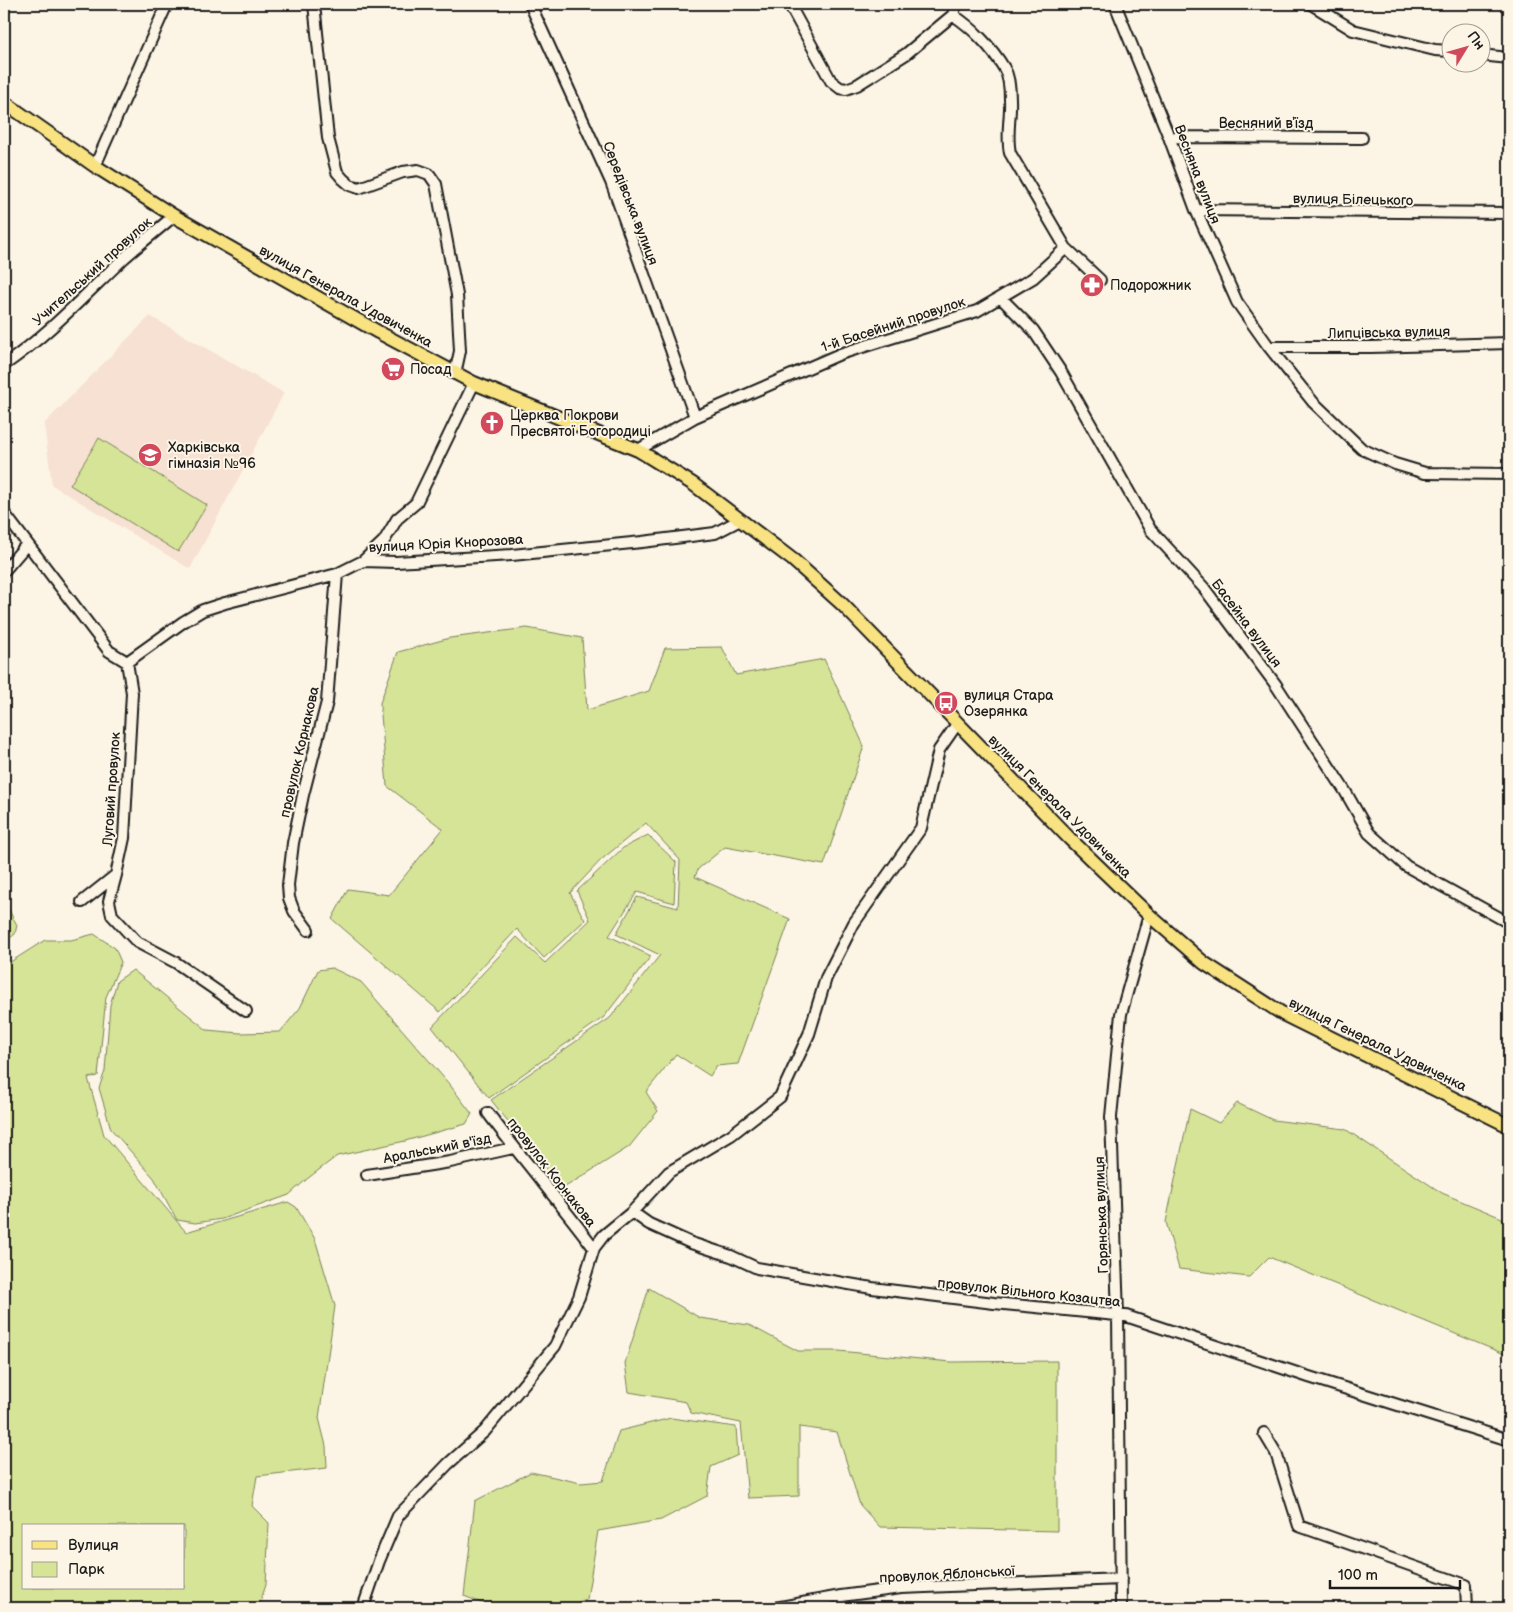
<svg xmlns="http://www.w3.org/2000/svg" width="1513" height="1612" viewBox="0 0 1513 1612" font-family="'Balsamiq Sans',sans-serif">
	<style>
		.built { fill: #f7e1d2 }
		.green { fill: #d6e497; stroke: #79805a; fill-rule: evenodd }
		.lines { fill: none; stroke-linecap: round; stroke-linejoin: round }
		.minor-casing { stroke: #1c1c1c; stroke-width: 14 }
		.major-casing { stroke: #1c1c1c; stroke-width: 16 }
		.minor { stroke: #fcf5e5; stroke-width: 10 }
		.major { stroke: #f8e281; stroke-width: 12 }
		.labels { text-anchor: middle; stroke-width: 4; stroke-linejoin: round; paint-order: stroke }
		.street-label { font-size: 14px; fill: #1c1c1c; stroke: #fcf5e5 }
		.poi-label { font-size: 14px; fill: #1c1c1c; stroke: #fcf5e5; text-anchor: start }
	</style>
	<rect width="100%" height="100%" fill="#fcf5e5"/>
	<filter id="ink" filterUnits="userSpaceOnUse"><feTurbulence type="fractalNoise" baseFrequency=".02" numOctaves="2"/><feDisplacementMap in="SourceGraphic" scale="10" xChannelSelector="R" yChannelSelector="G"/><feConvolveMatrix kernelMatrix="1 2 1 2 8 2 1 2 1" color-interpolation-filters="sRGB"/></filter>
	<g filter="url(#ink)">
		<path class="built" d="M150,316L284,393L190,569L52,485L44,424Z"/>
		<path class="green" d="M99,438L207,505L178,552L70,485Z
			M527,628L582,638L587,710L649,691L665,648L722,647L736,675L824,659L864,746L824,865L725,847L698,869L695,877L790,919L738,1064L716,1066L710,1076L676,1054L646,1092L658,1111L629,1147L562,1189L491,1100L610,1018L660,955L616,934L637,897L678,908L680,860L646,823L601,860L570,893L585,920L544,958L517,929L440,1012L332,919L348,889L389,895L443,829L387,786L380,703L398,652L450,638Z
			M648,835L676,862L674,903L637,892L609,936L651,956L604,1017L489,1098L432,1027L517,937L545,963L590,920L577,891L623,848Z
			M4,901L17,925L15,934L4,943Z
			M94,934L115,948L121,962L106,997L98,1076L88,1078L104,1135L186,1232L288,1202L296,1207L315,1239L335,1306L319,1418L326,1446L327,1468L257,1476L252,1506L269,1523L266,1585L258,1608H4V966L45,940H71ZM24,1526H184V1588H24Z
			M332,968L361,982L450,1085L472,1114L466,1124L405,1141L337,1156L307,1179L289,1195L222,1219L195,1223L177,1220L154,1178L111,1129L99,1088L105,1071L110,1005L117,981L133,970L207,1030L240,1033L280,1032L300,1008L318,970Z
			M1237,1103L1273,1120L1345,1129L1442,1193L1509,1221V1356L1269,1257L1249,1277L1179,1269L1166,1222L1190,1109L1219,1123Z
			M649,1288L700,1318L749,1325L798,1351H839L951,1362L1057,1361V1531L880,1527L860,1505L837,1432L799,1427V1496L748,1498L741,1423L691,1413L686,1402L629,1392L625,1363Z
			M671,1418L736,1427L738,1455L711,1467L707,1496L661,1520L598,1531L587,1599L562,1608H494L464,1596L475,1501L531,1472L581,1483L603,1481L619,1431Z"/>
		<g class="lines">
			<g class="minor-casing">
				<path id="minor" d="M314,4L328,138L337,172L343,179L350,185L359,188L403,172L418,170L429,174L436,184L457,295L460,351L455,374
					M530,4L611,182L695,417
					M789,4L831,81L840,88L846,89L857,85L906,54L953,15L956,4
					M1115,4L1169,137L1196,210L1237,302L1269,347L1313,402L1362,449L1395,464L1425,473L1509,474
					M1311,4L1353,30L1435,50L1450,51
					M953,15C973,28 992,48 1004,68C1009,76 1010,89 1010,99C1011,118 1006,134 1010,153L1066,248L1100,280
					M1480,55L1509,58
					M1169,137L1362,138
					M95,166L167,4
					M1196,210L1509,213
					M1001,298L1033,330L1061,372L1150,529L1204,588L1276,685L1345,791L1369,833L1406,866L1509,923
					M1269,347H1371L1509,343
					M4,365C48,335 85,295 124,258C140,244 157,230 174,216
					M638,450L695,417L840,354L977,311L1033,278L1066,248
					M4,513L109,651L127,662L183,622L203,610L225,603L337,574L363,561L396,562L512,555L642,542L715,533L740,520
					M363,561L384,541L397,519L416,503L474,383
					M4,571L27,544
					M116,875L109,901L112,915L137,942L175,962L246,1011
					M82,902L116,875L124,838L132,693L127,662
					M308,930L294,911L289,898L288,885L293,843L303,795L327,702L337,574
					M488,1113C522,1159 560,1202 594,1248
					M367,1175L450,1162L513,1148
					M632,1212L649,1224L691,1243L731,1256L757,1268L872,1288L994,1303L1126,1316L1309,1377L1509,1440
					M1264,1433L1276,1453L1299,1526L1466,1585L1467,1608
					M841,1596L842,1608
					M363,1608L379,1561L398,1516L448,1464L485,1431L555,1346L579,1297L594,1248L604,1235L632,1212L669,1172L731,1135L780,1097L809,1034L826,978L854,923L921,828L939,750L957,724
					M775,1608L841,1596L901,1588L1121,1579
					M1121,1608L1118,1315L1111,1117L1121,1014L1149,915"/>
			</g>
			<g class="major-casing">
				<path id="major" d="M4,102L95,166L174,216L378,332L474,383L638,450L693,484L793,560L842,604L1070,839L1149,915L1204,963L1283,1014L1509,1126"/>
			</g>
			<use href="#minor" class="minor"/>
			<use href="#major" class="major"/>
		</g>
	</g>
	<defs>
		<g id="pharmacy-disc" transform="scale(1.25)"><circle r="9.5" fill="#d1495b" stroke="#fcf5e5"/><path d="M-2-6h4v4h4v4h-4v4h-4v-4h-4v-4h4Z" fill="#fff"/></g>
		<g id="supermarket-disc" transform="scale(1.25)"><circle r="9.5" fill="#d1495b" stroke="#fcf5e5"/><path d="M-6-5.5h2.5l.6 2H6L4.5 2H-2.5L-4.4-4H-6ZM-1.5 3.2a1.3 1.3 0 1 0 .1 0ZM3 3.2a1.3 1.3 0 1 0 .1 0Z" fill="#fff"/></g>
		<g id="church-disc" transform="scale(1.25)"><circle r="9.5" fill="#d1495b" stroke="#fcf5e5"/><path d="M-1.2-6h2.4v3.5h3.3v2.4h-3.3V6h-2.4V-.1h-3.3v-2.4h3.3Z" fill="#fff"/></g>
		<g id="school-disc" transform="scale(1.25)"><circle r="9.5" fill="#d1495b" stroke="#fcf5e5"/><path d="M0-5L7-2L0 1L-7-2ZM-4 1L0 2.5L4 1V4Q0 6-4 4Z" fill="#fff"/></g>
		<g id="bus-disc" transform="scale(1.25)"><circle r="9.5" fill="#d1495b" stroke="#fcf5e5"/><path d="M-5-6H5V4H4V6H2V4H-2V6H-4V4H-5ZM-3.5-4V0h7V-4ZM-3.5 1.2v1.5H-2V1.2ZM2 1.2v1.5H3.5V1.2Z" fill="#fff"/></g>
	</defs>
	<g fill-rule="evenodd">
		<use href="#pharmacy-disc" x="1092" y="285"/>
		<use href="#supermarket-disc" x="393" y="369"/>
		<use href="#church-disc" x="492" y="423"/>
		<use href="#school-disc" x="150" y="455"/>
		<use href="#bus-disc" x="946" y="703"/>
	</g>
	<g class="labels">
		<g class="street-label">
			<text x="1266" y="128">Весняний вʼїзд</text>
			<text transform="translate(1198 174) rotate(69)" y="5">Весняна вулиця</text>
			<text transform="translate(1353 199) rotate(1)" y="5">вулиця Білецького</text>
			<text transform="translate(631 203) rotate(69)" y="5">Середівська вулиця</text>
			<text transform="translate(92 271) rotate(-42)" y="5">Учительський провулок</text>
			<text transform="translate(346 296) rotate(29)" y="5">вулиця Генерала Удовиченка</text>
			<text transform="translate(893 324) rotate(-18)" y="5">1-й Басейний провулок</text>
			<text transform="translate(1389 332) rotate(-1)" y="5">Липцівська вулиця</text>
			<text transform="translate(446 543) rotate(-3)" y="5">вулиця Юрія Кнорозова</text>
			<text transform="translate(1247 623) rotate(53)" y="5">Басейна вулиця</text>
			<text transform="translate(299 752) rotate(-77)" y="5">провулок Корнакова</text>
			<text transform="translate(111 789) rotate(-86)" y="5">Луговий провулок</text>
			<text transform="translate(1060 806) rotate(45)" y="5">вулиця Генерала Удовиченка</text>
			<text transform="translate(1378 1044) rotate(26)" y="5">вулиця Генерала Удовиченка</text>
			<text transform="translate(437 1148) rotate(-11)" y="5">Аральський в'їзд</text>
			<text transform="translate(552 1172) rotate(52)" y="5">провулок Корнакова</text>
			<text transform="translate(1101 1215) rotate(-92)" y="5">Горянська вулиця</text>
			<text transform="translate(1029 1292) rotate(6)" y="5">провулок Вільного Козацтва</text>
			<text transform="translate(947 1574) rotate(-3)" y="5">провулок Яблонської</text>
		</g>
		<g class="poi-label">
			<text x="1110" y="290">Подорожник</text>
			<text x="410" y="374">Посад</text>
			<text x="510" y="420">Церква Покрови<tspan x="510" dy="16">Пресвятої Богородиці</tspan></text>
			<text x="168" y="452">Харківська<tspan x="168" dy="16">гімназія №96</tspan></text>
			<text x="964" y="700">вулиця Стара<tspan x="964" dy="16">Озерянка</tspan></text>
		</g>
	</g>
	<rect width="1513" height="1612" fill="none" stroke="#fcf5e5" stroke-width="20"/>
	<rect x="10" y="10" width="1493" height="1592" fill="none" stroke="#1c1c1c" stroke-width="2" filter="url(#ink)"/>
	<rect x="22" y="1524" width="162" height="65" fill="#fcf5e5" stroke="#a29e95"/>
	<rect x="32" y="1541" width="25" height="8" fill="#f8e281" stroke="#a29e95"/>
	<text x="68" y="1550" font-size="15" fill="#1c1c1c">Вулиця</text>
	<rect x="32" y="1562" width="25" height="15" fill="#d6e497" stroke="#a29e95"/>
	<text x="68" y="1574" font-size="15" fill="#1c1c1c">Парк</text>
	<g transform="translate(1466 48) rotate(53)"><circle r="24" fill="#fcf5e5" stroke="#a29e95"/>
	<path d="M0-4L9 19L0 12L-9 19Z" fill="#d1495b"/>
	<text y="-8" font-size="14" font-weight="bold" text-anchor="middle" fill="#1c1c1c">Пн</text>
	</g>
	<path d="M1330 1580v8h130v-8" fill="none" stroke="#1c1c1c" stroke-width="2.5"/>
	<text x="1338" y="1580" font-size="15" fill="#1c1c1c" stroke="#fcf5e5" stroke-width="4" paint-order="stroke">100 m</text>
</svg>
